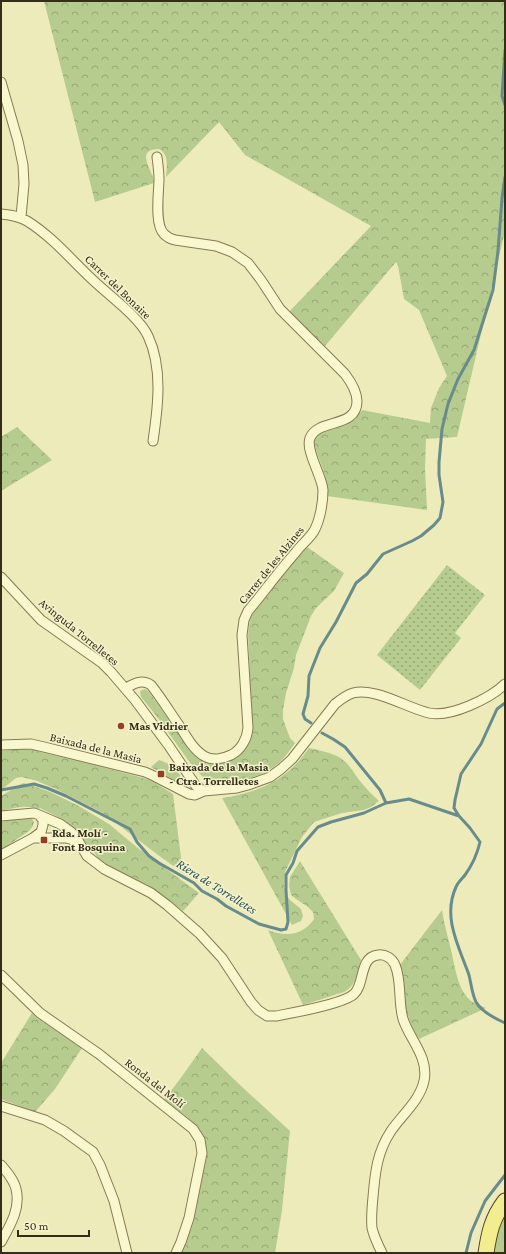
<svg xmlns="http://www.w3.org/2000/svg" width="506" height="1254" viewBox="0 0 506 1254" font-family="'Crimson Pro',serif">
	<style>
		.grass { fill: url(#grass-dots) }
		.forest { fill: url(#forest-crowns) }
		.pitch { fill: #b6cc8f }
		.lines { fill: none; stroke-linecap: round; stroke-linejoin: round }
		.stream { stroke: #678c8b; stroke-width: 3 }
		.minor-casing { stroke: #857a55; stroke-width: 11 }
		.primary-casing { stroke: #52462a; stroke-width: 17 }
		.minor { stroke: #f9f7ce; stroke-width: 9 }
		.primary { stroke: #f4ed90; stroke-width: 15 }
		.poi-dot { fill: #953e24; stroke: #f5f3cb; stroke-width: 1.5 }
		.labels { text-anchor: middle; stroke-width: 3; stroke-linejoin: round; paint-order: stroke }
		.street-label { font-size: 12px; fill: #342d1a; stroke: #f5f3cb }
		.poi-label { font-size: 12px; font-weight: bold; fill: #342d1a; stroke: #f5f3cb; text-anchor: start }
		.water-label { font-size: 13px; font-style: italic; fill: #294d54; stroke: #f5f3cb }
	</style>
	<defs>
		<pattern id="grass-dots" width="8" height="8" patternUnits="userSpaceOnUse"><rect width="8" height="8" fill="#b6cc8f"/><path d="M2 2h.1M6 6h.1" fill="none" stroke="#95a674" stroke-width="1.8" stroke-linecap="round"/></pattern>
		<pattern id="forest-crowns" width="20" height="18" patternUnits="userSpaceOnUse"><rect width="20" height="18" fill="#b6cc8f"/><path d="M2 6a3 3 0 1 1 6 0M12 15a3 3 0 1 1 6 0" fill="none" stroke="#95a674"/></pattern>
	</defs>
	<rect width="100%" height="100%" fill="#eeebbb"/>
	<path class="grass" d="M447,565L485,595L455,633L461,638L420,690L377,655Z"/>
	<path class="forest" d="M44,1H505V231L457,437L426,439L425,468L427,510L327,496C329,477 318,461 314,442L316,437L319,434C336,425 350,429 362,410L430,423L431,408L439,388L447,376L419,310L404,299L398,266L396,262L325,346L289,312L371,226L245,155L219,122L166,177C167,167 169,154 159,149C133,150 154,171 154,183L95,202Z
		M17,427L52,460L1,491V437Z
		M307,547L344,573L334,591L316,608L311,616L296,655L294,668L286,693L283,710V719L287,730L290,738L295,743C290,750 285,757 279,763C260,779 231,785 207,781L193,767L158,718L141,697L140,691L145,689L148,691L194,754C216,775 245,759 253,733C252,706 249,679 249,652C248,640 247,627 252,615L280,578Z
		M309,748C318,750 328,752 337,756C349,762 352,771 360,781C366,788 372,795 379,801L371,807L364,810L342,813L314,822L302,837L285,872L284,885L285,891L287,896L290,900L301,909L303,916L301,921L292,925L222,798C260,792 287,780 309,748Z
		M21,749L38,750L140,777L152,781L173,794L183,873L158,855L103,813L56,789L37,781L22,777L16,778L5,787L1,789V751Z
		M159,760L174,766L189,789L151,767Z
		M24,783L48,791L77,805L109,824L139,849L199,893L183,911L159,893L148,885L106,865L100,860L77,832L56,816L40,808L39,809C24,804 16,808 1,811V796L21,784Z
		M29,817L32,819L34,822L33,826L29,831L1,850V822L18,818Z
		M300,861L361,960C357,973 357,985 344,992L303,1005L268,930C286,937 302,936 314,919L313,912L308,907L296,899L291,895L290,890L289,886L290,877Z
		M442,910C444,924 448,937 451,950C455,966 457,987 469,999C474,1004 480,1005 486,1008L419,1039C404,1017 403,992 399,966Z
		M32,1013L36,1017L82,1048L55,1089L35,1112L1,1099V1063Z
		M202,1048L239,1084L290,1131L282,1210L275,1253H182L193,1224L206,1157C206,1125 186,1117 164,1100L180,1079Z"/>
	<path class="pitch" d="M505,1210V1253H491L492,1247Z"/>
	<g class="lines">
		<path class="stream" d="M505,50L502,96L505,105
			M505,703L497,709L481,744L461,774L455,800L454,808L459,816L470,828L480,842C477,855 473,864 465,875C462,879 458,882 456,887C442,917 459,947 469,975C471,983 472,994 476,1002C481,1011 496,1019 505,1023
			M311,723L305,719L303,714L308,696L309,676L320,648L336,622L356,583L367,574L383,554L412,541L421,536L434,525L440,518L443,502L439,475V462L442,429L448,404L458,379L474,350L493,290L498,251L502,198L505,177
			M322,733L333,739L345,747L380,790L386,803L409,799L459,816
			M1,790L34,784L47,788L66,796L130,829L137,842L149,856L159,863L194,883L202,891L217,899L226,906L259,924L281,930L286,929L288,922L286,890V875L293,863L297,851L318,827L331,822L364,813L386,803
			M466,1253L471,1233L485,1201L505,1175"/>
		<g class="minor-casing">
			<path id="minor" d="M1,82L18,141L23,165L24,184L21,217
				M1,214C10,215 19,216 27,221C53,237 73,262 95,282C110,296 140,318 148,336C163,368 158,407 153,441
				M1,577L41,620L102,663L111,672L135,700L169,746L196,786L204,791L237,788L248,785L270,777L281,769L292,759L335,704C340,700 346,695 353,693C375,687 407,708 429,713C450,718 491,698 505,684
				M126,688C135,683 142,679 151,685C162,699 171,714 181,728C187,738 194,750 204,756C212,761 223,759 231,755C241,750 247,739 248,728L242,635L244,620L248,611C264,592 279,571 296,552C301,545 309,539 314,531C320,520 323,503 323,490C322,476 305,450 310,438C318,418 357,429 357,401C357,391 351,382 345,374L280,309L261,280L248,263L232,252L216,246L175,240C171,239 167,237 164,234C154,224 159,192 159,179C159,172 158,165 157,157
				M1,745L31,744L44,747L145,772L154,776L189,794L195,795L204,791
				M39,815L60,824L71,832L76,837L87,856L104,869L151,893L167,905L199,933L222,958L251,1002L258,1010L267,1016H276C292,1013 344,1004 354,994C365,984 359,957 378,955C385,954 392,958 395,965C402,981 398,1002 403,1019C410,1040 429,1057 424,1081C420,1100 402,1115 391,1131C377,1152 375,1173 373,1197C372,1207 371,1218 372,1228C374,1237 378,1245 382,1253
				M1,816L34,813L39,815L43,820V825L41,832L33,838L1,855
				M33,838H66L71,839L79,846
				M1,975L40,1013L99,1054L188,1125L193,1129L200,1140L202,1153L189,1218L181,1242L176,1253
				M1,1106L45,1120L64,1131L93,1152L100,1165L114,1201L127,1253
				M1,1165C7,1172 14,1180 16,1189C21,1208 10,1226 1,1242"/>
		</g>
		<g class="primary-casing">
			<path id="primary" d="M486,1253C489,1233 492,1218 505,1201"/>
		</g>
		<use href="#minor" class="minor"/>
		<use href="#primary" class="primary"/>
	</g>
	<g class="poi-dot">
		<circle cx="121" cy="726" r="4"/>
		<rect x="157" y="770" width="8" height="8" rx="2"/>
		<rect x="40" y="836" width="8" height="8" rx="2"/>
	</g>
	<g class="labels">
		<g class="street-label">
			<text transform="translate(118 287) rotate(44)" y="4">Carrer del Bonaire</text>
			<text transform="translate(271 565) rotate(-51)" y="4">Carrer de les Alzines</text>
			<text transform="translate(79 632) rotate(39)" y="4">Avinguda Torrelletes</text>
			<text transform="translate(96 748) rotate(14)" y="4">Baixada de la Masia</text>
			<text transform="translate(155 1083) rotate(38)" y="4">Ronda del Molí</text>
		</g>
		<g class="poi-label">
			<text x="129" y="730">Mas Vidrier</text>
			<text x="169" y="771">Baixada de la Masia<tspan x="169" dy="14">- Ctra. Torrelletes</tspan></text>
			<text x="52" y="837">Rda. Molí -<tspan x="52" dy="14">Font Bosquina</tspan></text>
		</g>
		<g class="water-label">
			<text transform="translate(217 886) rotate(32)" y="5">Riera de Torrelletes</text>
		</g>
	</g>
	<rect width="506" height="1254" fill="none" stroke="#342d1a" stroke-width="4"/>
	<path d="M18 1230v6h71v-6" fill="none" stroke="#342d1a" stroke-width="2"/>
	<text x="24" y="1230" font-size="12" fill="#342d1a" stroke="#f5f3cb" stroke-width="3" paint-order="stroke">50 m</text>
</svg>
